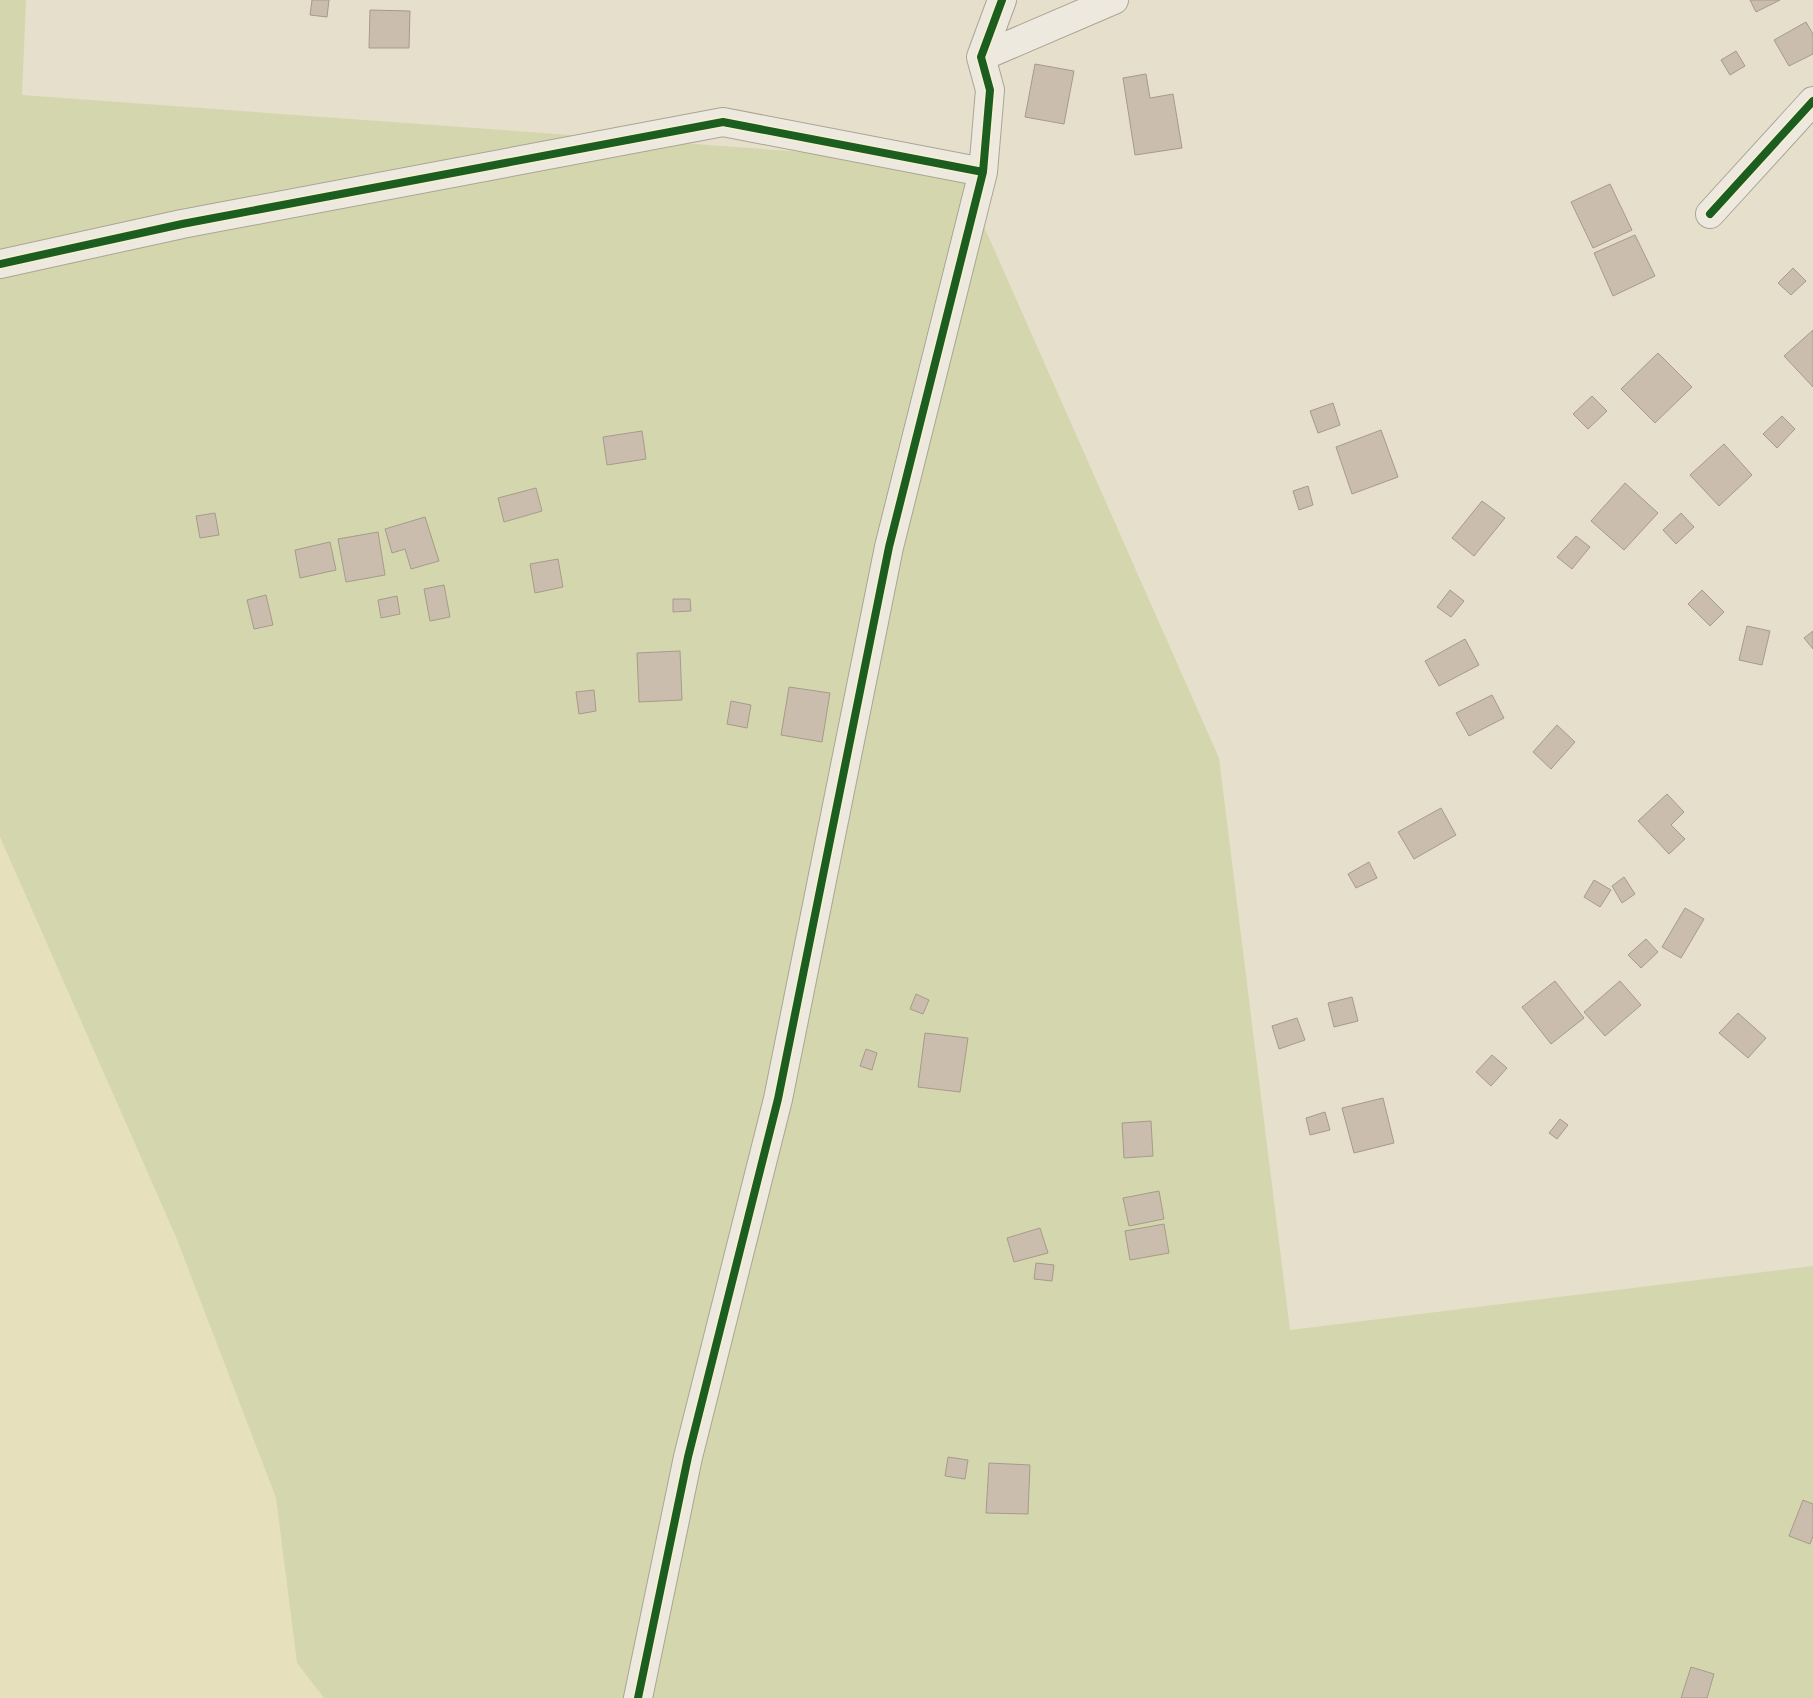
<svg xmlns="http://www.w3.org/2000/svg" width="1813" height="1698" viewBox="0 0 1813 1698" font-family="'IBM Plex Serif',serif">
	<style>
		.farmland { fill: #e7e0bc }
		.green { fill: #d4d7ad }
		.building { fill: #cabdad; stroke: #a69b8b }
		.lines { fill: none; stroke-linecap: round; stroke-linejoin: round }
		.street-casing { stroke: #aba495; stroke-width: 30 }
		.street { stroke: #eee9de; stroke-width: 28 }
		.cycleway-casing { stroke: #f8efd1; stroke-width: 11 }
		.cycleway { stroke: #1b5e20; stroke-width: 8 }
	</style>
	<rect width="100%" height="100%" fill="#e6dfcc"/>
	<path class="farmland" d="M0,837L176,1237L276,1498L297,1663L324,1698H0Z"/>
	<path class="green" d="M0,0H26L22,95L956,163L1219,758L1290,1330L1813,1266V1698H324L297,1663L276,1498L176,1237L0,837Z"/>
	<path class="building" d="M312,0H329L327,17L310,15Z
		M1750,0H1780L1756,12Z
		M370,10L410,11L409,48H369Z
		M1806,22L1813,34V54L1789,66L1774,40Z
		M1736,51L1745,66L1730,75L1721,60Z
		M1035,64L1074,71L1064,124L1025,117Z
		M1146,74L1150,98L1173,94L1182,148L1135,155L1123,78Z
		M1610,184L1632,230L1593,248L1571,202Z
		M1635,235L1655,276L1613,296L1594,253Z
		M1793,268L1806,281L1791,295L1778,283Z
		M1813,330V387L1784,356Z
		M1658,353L1692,387L1655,423L1621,389Z
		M1592,396L1607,411L1588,429L1573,414Z
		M1333,403L1340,425L1318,433L1310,411Z
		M1782,416L1795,429L1777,448L1763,434Z
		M1381,430L1398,477L1352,494L1336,447Z
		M642,431L646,459L607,465L603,437Z
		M1724,444L1752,475L1719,506L1690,475Z
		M1625,483L1658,513L1624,550L1591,521Z
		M1308,486L1313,505L1299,510L1293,491Z
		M536,488L542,511L504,522L498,498Z
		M1482,501L1505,518L1474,556L1452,538Z
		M215,513L219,535L200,538L196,516Z
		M1681,513L1694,527L1676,544L1663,530Z
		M425,517L439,561L411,569L405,549L392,553L385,529Z
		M378,532L385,575L346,582L338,539Z
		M1576,536L1590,547L1572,569L1557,557Z
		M330,542L336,570L300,578L295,550Z
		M558,559L563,587L535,593L530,564Z
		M444,585L450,617L430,621L424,589Z
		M1450,590L1464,601L1451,617L1437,607Z
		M1702,590L1724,612L1710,626L1688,604Z
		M266,595L273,625L254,629L247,600Z
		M397,596L400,614L381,618L378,600Z
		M673,599H690L691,611L673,612Z
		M1747,626L1770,631L1762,665L1739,660Z
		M1813,631V649L1804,638Z
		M1465,639L1479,665L1439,686L1425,661Z
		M680,651L682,700L639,702L637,653Z
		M789,687L830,693L822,742L781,735Z
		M594,690L596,711L579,714L576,692Z
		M1492,695L1504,718L1469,736L1456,713Z
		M731,701L751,705L747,728L727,724Z
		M1557,725L1575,742L1551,769L1533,752Z
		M1667,794L1684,812L1671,825L1685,839L1669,854L1638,821Z
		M1441,808L1456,835L1414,859L1398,832Z
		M1369,862L1377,878L1356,888L1348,874Z
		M1624,877L1635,894L1622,903L1612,886Z
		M1594,880L1611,890L1600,907L1584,897Z
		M1685,908L1704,919L1681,958L1662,947Z
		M1646,939L1658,952L1641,968L1628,955Z
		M1555,981L1584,1018L1551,1044L1522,1007Z
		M1620,981L1641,1005L1605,1036L1584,1012Z
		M916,994L929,1000L923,1014L910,1009Z
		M1352,997L1358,1021L1334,1027L1328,1003Z
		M1738,1013L1766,1038L1748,1058L1719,1033Z
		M1297,1018L1305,1040L1279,1049L1272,1026Z
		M925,1033L968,1038L960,1092L918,1087Z
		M866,1049L877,1053L872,1070L860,1066Z
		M1492,1055L1507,1068L1491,1086L1476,1072Z
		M1383,1098L1394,1143L1354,1153L1342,1108Z
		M1325,1112L1330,1130L1310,1135L1306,1118Z
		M1560,1119L1568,1125L1557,1139L1549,1133Z
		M1151,1121L1153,1156L1124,1158L1122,1123Z
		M1159,1191L1164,1219L1129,1226L1123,1198Z
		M1164,1224L1169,1253L1130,1260L1125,1231Z
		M1040,1228L1048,1253L1014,1262L1007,1238Z
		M1036,1263L1054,1265L1052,1281L1034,1279Z
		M948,1457L968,1460L965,1479L945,1476Z
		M989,1463L1030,1465L1028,1514L986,1513Z
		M1803,1500L1813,1504V1536L1810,1544L1789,1536Z
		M1691,1667L1714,1674L1707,1698H1681Z"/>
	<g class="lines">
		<g class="street-casing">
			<path id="street" d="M981,57L1114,0
				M1710,214L1813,101
				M0,264L182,224L723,122L983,172
				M638,1698L688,1457L778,1099L889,547L983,172L990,90L981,57L1002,0"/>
		</g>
		<use href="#street" class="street"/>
		<g class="cycleway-casing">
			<path id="cycleway" d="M1710,214L1813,101
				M0,264L182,224L723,122L983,172
				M638,1698L688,1457L778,1099L889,547L983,172L990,90L981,57L1002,0"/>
		</g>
		<use href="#cycleway" class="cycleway"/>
	</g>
</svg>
